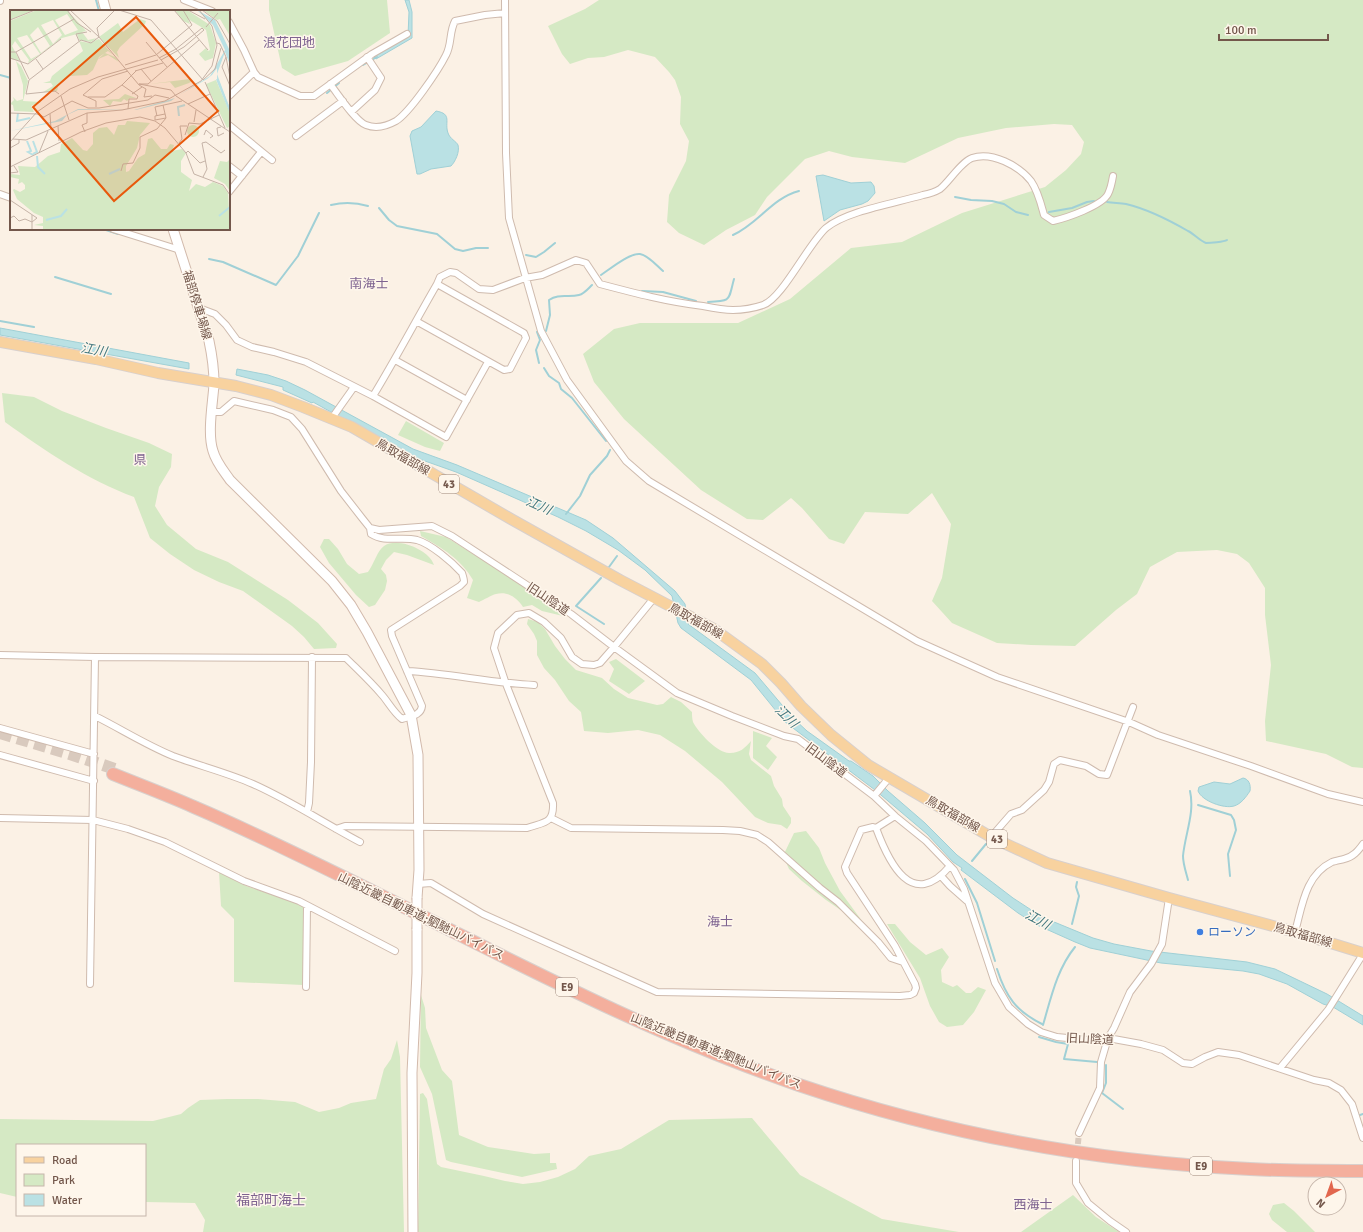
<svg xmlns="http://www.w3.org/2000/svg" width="1363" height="1232" viewBox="0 0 1363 1232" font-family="Signika,'Noto Sans JP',sans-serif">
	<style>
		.green { fill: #d5e9c4 }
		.water { fill: #bae1e4; stroke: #a0d0d6 }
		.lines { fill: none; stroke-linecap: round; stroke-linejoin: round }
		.stream { stroke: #a0d0d6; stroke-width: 2 }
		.street-tunnel { stroke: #d9cabe; stroke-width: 6; stroke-dasharray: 6 3; stroke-linecap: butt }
		.highway-tunnel { stroke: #d9cabe; stroke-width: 12; stroke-dasharray: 12 6; stroke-linecap: butt }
		.street-casing { stroke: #cfbbae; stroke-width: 8 }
		.secondary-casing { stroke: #d2baac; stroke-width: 11 }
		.primary-casing { stroke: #d8d0cd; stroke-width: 12 }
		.highway-casing { stroke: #d8d0cd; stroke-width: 14 }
		.street { stroke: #fff; stroke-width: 6 }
		.secondary { stroke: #fff; stroke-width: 9 }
		.primary { stroke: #f8d29f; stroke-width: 10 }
		.highway { stroke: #f4af9d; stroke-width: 12 }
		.secondary-bridge-casing { stroke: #d2baac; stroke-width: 11; stroke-linecap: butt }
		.secondary-bridge { stroke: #fff; stroke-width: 9 }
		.shop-dot { fill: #3f7fe0; stroke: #fef6eb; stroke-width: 1.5 }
		.labels { text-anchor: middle; stroke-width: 3; stroke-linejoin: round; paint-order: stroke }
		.shield { fill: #fef6eb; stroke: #9d877b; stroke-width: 1 }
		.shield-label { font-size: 11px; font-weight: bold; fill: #73574b }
		.street-label { font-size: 12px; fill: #73574b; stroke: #fef6eb }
		.shop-label { font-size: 12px; fill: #366cbe; stroke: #fef6eb; text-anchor: start }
		.neighbourhood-label { font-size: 13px; fill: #7e6390; stroke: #fef6eb }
		.water-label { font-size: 13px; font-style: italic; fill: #42787f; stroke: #fef6eb }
		.quarter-label { font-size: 14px; fill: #7e6390; stroke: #fef6eb }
		.inset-river { fill: none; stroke: #bae1e4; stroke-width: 2 }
		.inset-road { fill: none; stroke: #c5b3a7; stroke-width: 1 }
		.view { fill: #e8590c; fill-opacity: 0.15; stroke: #e8590c; stroke-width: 2 }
		.inset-edge { fill: none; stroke: #73574b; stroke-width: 2 }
	</style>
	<rect width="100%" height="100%" fill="#fbf1e5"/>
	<path class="green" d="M269,0H387L390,33L348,61L295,76L282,68L269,10Z
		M599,0H1363V768L1352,767L1326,754L1266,741L1265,721L1271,665L1265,615V588L1249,563L1237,554L1217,550L1177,552L1150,567L1137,594L1116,610L1075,646L1031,645L997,643L952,623L932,601L942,578L951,524L932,493L908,514L865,512L844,544L829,539L802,508L791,498L763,520L747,519L701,490L624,419L594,382L583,354L614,329L640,323H738L790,299L851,248L902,242L962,213L1045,187L1066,170L1081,154L1084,142L1072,125L1054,124L1006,128L958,138L905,163L852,157L829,151L805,159L767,197L755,215L726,230L704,245L679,233L667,222L669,195L686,161L689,141L680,124L681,97L675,80L669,72L655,57L628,50L604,57L588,58L570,64L562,54L548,26L585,9Z
		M2,393L34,397L62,411L106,428L149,443L172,454L171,467L159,487L155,506L167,525L196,549L228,562L288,600L318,623L337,644L336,648L314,649L304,637L292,626L243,591L219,582L194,570L170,554L150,538L134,497C88,480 45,451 5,422Z
		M406,421L444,443L440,451L425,447L398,435Z
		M420,531L446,537L526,587L563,616L542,611L532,605L523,607C517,598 508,591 496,594C491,595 484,600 479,602L467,598L473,580C461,559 442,548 421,536Z
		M324,539H329L338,549L347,564L359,574L368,572C374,564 377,551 384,546C397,536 430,550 434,565L407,555L394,552L386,560L381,569L386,575L387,581L385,590L375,605L369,607L356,595L329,563L320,547Z
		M528,619L538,622L545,629L555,646L565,659L576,670L602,678L614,689L628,698L657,705L663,704L671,697L681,702L692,712C692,715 692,719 693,722C698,732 718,754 730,753C740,753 745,748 751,741L749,754L751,760L771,776L774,786L782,799L783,806L791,818V823L787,829L781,825L768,823L755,817L722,782L685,751L660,735L638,730L608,733L584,731L581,712L569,701L555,680L544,668L537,655V641L534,634L527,624Z
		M616,659L645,681L629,694L609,681L614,669L609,662Z
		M753,731L772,738L766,746L777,757L768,770L753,758Z
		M806,831L819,848L825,863L840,891L865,925L866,933L852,922L842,911L826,900L802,881L789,869L783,856L794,833Z
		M219,872L246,886L300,904L305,909L303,985L234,982V919L221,906Z
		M887,924H895L910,942L926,955L942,948L949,957L941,970L942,982L953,987L957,985L966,993H971L978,987L986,990L974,1012L963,1025L947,1027L939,1022L930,1006L920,978Z
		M421,995L425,1008L426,1028L442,1070L452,1081L459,1135L488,1147L534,1154L550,1153V1163H556L557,1169L522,1177L451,1162L446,1160L432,1094L420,1067Z
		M397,1040L400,1057L404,1232H203L205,1220L195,1203L145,1202V1145H17V1197L0,1193V1119L153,1121L181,1114L188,1108L200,1100L227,1099H258L295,1102L319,1112L339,1108L351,1103L376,1099L384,1069L391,1059Z
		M423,1093L427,1099L437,1164L441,1167L484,1176L505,1181L523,1184L540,1182L558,1177L575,1169L589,1156L621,1149L669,1120L752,1118L800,1175L882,1219L959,1232H418L420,1094Z
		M1073,1195L1096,1217L1119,1232H1021Z
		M1284,1203L1294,1211L1315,1232H1287L1272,1220L1269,1214L1273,1205Z"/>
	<path class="water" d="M405,0H409L412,12V38L376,59L374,57L408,36L409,12Z
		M436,111C453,114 444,122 448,133C450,139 456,141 458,145C460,152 455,162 451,166L431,169L420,174H417L410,136L412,131L421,127Z
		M823,175L851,183L871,182L874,186L875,193L868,201L862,204L840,210L824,221L816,176Z
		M0,328L189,363V369L0,335Z
		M237,369L268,375L286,381L305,390L413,449L457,465L586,520L613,538L675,591L685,604L688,624L755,673L793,718L807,731L849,761H851L873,776L888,791L925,823L957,855L1013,898L1042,917L1093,938L1114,944L1151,951L1247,962L1275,969L1327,994L1363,1016V1025L1333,1007L1323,1004L1287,984L1259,974L1243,971L1161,963L1090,948L1075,942L1037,925L1018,913L961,870L962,868L953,862L927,834L875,790L785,722L751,680L681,628L678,623L672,596L645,570L618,550L586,531L558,517L456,472L408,455L313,402L312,403L283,390V387L236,375Z
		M1243,778C1249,779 1251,785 1250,791C1246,797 1241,804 1234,806C1224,809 1202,801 1198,791L1199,787L1214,782L1230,784Z"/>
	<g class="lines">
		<path class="stream" d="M96,0L99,11
			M363,65L377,57
			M0,75L11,78
			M327,93L339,83
			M955,197L971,200L992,201L1004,204L1016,212L1028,215
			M1107,202C1113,203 1120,203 1126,204C1147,209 1169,220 1188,231C1194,234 1200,241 1206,243C1210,243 1224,242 1227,240
			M331,205C344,202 354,202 368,206
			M379,208L389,220L397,226L437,234L455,249L463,251L476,248H488
			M1049,212L1072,208L1087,202L1094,201
			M103,229L118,234
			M733,235C758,224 772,198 799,191
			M526,255L536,257L544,252L555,243
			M209,259L223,262L276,285L298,256L319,213
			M601,275C610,269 629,253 640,254C648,255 657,266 663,271
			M55,277L111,294
			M642,291L663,292L696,301
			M708,302C732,301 728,301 734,279
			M0,321L34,327
			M546,331L550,315L549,300C559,293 568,298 579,295C584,294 588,289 592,285
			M537,332L540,340L536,350L539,363
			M544,368L549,376L559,383L561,389L572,398L606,441
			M566,514L580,496L590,475L607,456L610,450
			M609,567L617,556
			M601,578L576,606L604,624
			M1198,805L1231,815L1234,820L1236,830L1228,854L1230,876
			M972,861L986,844
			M965,879L977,903L995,961
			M1188,880C1186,872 1183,864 1183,856C1185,834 1195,813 1190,791
			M1072,924L1079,896L1076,887L1077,882
			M997,969C1006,997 1016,1011 1042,1024
			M1043,1025C1051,998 1057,969 1075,947
			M1039,1037L1056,1042L1068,1044L1064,1059L1097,1062
			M1106,1065V1083L1102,1093L1123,1109
			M1360,1115L1363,1114"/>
		<path class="street-tunnel" d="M1077,1153L1079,1133"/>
		<path class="highway-tunnel" d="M0,733L70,754L115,769"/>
		<g class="street-casing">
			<path id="street" d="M184,0L212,11
				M505,0L506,153L509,218L541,331L567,380L626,461L649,481L917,641L997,677L1129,722L1158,735L1251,766L1328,794L1363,802
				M0,1V0
				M229,22L244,50L254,72L258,77L300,96H314L372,54L407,34
				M330,84C338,94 355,121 366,125C376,129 387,126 396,121C410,112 438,71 446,55C452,44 449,32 455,21L485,15L505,13
				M229,96L254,72
				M351,112L375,90L381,78L367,57
				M229,125L272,160
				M296,136L343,101
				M229,166L242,176
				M229,192L261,152
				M0,194L11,198
				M113,229L180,250
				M437,284L440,277L450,272L456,273L479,289L493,290L525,278L542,275L576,260L586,263L600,284C634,293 668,302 703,306C713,308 724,310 733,310C743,310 754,308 763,305C782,299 808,244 826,228C846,211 896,203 923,195C928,194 935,192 940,189C949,182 961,162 972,158C992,151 1019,166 1031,181C1038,191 1041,204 1044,215L1053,221C1066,218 1102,206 1108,194C1111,188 1112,182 1113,176
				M199,308L215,314L226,325L237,340L252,347L274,352L306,362L373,396L446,437L488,362
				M395,360L467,400
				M373,396C395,360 415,322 437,284L524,333L526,338L510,369L504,370L416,321
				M212,412H221L234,401L273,410L291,417L302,429L341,491L362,518L370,528L379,530L432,526L452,536L571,614L614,647L677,693L732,716L784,736L798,739L874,796L895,816L926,841L954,870L964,889L995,983L1009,1007L1028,1024L1041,1032L1057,1037L1088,1040L1108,1038L1141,1044L1163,1050L1183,1063L1192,1064L1205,1057L1218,1052L1239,1055L1314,1080L1329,1083L1341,1090L1352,1104L1363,1138
				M332,418L354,387
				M0,655L95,657L346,658C358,670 371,682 382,695C389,703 393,712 402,719C410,716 421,716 422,706L392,636L391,630L460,586L464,582C464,579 463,576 462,573C452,562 431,544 417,540C401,536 385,543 371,534L370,528
				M407,671C449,673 491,683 534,685
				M95,716C121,729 146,745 173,756C200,766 228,773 253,784C291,801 324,823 360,842
				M0,728L94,754
				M0,755L94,781
				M874,796L889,778
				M307,812L309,803L311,762L312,657
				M0,818L93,820L128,829L165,842L244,881L299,901L395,951
				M551,818L571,828L723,830L740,831L757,835L768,842L820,888L838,902L878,942L891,958L903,962
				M876,828C889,863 912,911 950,866
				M336,829L345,826L527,828C544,822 554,824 553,803L506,684L494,648L498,633L517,615L529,613L544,622L561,638L572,657L582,664L594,665L600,663L614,647L654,598
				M991,837L1011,814L1022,810L1044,790L1049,782L1054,764L1060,760L1086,766L1099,774L1107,775L1133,707
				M941,876L950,886L967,901
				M418,884L431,883L483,914L657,992L900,996L910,995L914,993L916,988L915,984L895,946L847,873L845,867L861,830L873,827L876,828L895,816
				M1295,932C1302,907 1305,875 1332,862C1335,861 1340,860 1344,859C1353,857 1358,851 1363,844
				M90,984L95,657
				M306,987L307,906
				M1280,1068L1328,1010L1363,954
				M1079,1133L1100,1088L1101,1062L1108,1038L1114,1028L1130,992L1151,964L1162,944L1169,898
				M1076,1161V1183L1088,1203L1110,1221L1126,1232"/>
		</g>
		<g class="secondary-casing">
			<path id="secondary" d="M103,0L106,11
				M173,229L209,341C212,355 214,369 214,384C213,402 207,433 213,451C216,462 223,470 230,480L332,581L351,605L367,632L411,715L418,755L419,870L417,898
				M413,1232L412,1073L417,973V929"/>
		</g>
		<g class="primary-casing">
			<path id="primary" d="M0,342L96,359L158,373L236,386L271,395L303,407L352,427L511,519L620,580L714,629L762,664L781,683L801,706L831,735L868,765L991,837L1047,863L1169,898L1295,932L1363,953"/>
		</g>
		<g class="highway-casing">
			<path id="highway" d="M113,774C140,785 167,795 194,807C255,833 315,863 374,892C513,961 652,1035 799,1085C944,1134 1097,1162 1250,1169C1287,1171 1325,1171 1363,1171"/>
		</g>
		<use href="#street" class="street"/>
		<use href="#secondary" class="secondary"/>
		<use href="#primary" class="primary"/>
		<use href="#highway" class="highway"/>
		<g class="secondary-bridge-casing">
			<path id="secondary-bridge" d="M417,929V898"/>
		</g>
		<use href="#secondary-bridge" class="secondary-bridge"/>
	</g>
	<circle class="shop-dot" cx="1200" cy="932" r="4"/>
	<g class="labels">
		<g class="shield">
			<rect x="439" y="475" width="20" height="18" rx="3"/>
			<rect x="987" y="830" width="20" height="18" rx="3"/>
			<rect x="556" y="978" width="22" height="18" rx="3"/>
			<rect x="1190" y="1157" width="22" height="18" rx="3"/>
		</g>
		<g class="shield-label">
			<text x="449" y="488">43</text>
			<text x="997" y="843">43</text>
			<text x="567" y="991">E9</text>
			<text x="1201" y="1170">E9</text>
		</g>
		<g class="street-label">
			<text transform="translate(197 305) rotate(73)" y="4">福部停車場線</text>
			<text transform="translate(403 457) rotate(30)" y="4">鳥取福部線</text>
			<text transform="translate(548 599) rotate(34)" y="4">旧山陰道</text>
			<text transform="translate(696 621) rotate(29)" y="4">鳥取福部線</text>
			<text transform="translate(826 760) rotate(37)" y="4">旧山陰道</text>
			<text transform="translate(953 814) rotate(30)" y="4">鳥取福部線</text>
			<text transform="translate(421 916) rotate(26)" y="4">山陰近畿自動車道;駟馳山バイパス</text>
			<text transform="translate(1303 935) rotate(16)" y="4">鳥取福部線</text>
			<text transform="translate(1090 1039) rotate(3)" y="4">旧山陰道</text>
			<text transform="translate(716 1051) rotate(22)" y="4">山陰近畿自動車道;駟馳山バイパス</text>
		</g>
		<g class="shop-label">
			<text x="1208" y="936">ローソン</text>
		</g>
		<g class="neighbourhood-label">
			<text x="289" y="47">浪花団地</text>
			<text x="369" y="288">南海士</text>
			<text x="140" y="464">県</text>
			<text x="720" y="926">海士</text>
			<text x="1033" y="1209">西海士</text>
		</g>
		<g class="water-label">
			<text transform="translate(94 349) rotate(10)" y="5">江川</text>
			<text transform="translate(539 505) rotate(24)" y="5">江川</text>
			<text transform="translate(787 716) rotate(44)" y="5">江川</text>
			<text transform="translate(1038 919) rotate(28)" y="5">江川</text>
		</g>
		<g class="quarter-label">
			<text x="271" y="1205">福部町海士</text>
		</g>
	</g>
	<g transform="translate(10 10)">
		<rect width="220" height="220" fill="#fbf1e5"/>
		<path d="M0,0H24L0,10ZM27,0H57L76,21L72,22L78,30L87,28L81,32L69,30L67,24L52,28L18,53L19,50L5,31L2,36L10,51L1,49L0,53V11ZM57,4L68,20L55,25L45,10ZM43,10L52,25L43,34L31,15ZM28,17L40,36L31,43L20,25ZM17,25L30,44L21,49L7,28ZM165,0H177L200,15L206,33L203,48L195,51L189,44L196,38L198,41L200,40L196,20L178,9L180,14L173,11ZM193,0H220V26L210,9L207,10ZM130,9L136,11L135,14L110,37L107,42L109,48L89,27L108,13L113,22ZM89,29L103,45L98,41L95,43L105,47L109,52L98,45L88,49L95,43L89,47L83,60L77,65L60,66L49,73L47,81L33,82L43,76L41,73H33L40,71L42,66L73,41L69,31L79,33ZM6,51L11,56L18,71L13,91L31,92L21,96L24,102L4,101L3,95L0,94L4,90L3,87L7,91L13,89V75ZM180,69L182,71L179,73L165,78L160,72L139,74ZM206,70L220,103V116L217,118L196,74ZM115,84L126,88H120L117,91L114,89L111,92L103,91L100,96L93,90L109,89ZM117,111L140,113L130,125L127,138L116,156V162L119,161L128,148L135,144L138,129L142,128L151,139H157L160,134L164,135L162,141L172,139L176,143L171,151V162L182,170L179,181L186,174L195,177L203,172L213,176L218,183L220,220H33V216L24,215L33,213V207L24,203L7,189L3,180L4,179L10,182L15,179V175L12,172L8,174L9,169L0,167V164L10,165L8,156L25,157L38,146L50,142L51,134L62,128L73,140L77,141L83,134V123L89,118L97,117L104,125L108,115H115ZM177 121a6 6 0 1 1 12 0a6 6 0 1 1-12 0ZM220,149V181L215,174L204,168L210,151L217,152Z" fill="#d5e9c4" fill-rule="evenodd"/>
		<path d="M187,0L205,10L219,39L220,55L215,42L207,64L220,99L207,69L196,74L207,69V58L202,65L197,69L169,85L200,66L215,40L203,15ZM165,88L161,91L126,100H68L57,105L52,111L0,121L45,111L68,99L124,100Z" fill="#bae1e4"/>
		<path class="inset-river" d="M207,69L220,101M8,103L7,111L20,108M169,106L168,97L175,95M17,131L21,141L18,142L23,145M23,144L27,142L23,131M27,146L28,157L35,164M99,164L110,159M209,206L220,197M36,210L51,206L57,199"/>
		<path class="inset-road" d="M57,0L67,13L81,22M60,0L89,27L129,75L136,79L134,87L142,86M109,0L141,10L193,70L205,59L211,38M164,0L198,40M178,0L195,9M192,0L207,11L220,34M0,10L25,0M196,17L208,3M89,27L87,18L105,0M69,31L66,24L77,22M136,32L157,57M207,33L210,34L216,47L220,67M0,42H6L64,9M6,42L19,69M216,47L212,57L220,76M0,48L18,54L51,29M149,48L166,39L192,18L194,20L174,37L151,50M26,49L33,59M115,55L146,45L182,15L173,0M131,59L141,71M125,61L153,53M195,72L215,118M129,74H138L189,30M129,74L161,80L166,86M49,84L45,81L16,84L19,70L71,30L81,33L89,27M122,84L132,77M51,86L59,110M166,86L220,122M78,87H95L112,75M178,94L200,84M153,95L156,108L145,110V106L155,104M86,97V91L73,85L92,69L118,61M118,99L119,89H127L128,86L112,75L127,60M0,103L27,104L34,107L62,91L78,98H89L138,90L145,85L159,88M40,104L41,119M147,106L145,97L172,91M184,112L186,100M48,116L49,131M211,117L207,118L208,126L214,123M75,122L72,115L77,113V103M175,125L179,113L190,114L209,105M194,125L196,120L203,126L200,128M3,129L16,130L77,103L112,100L155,91L191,71L202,56L207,35L202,16L189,0M0,132L27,102L60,79L88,67L148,50M169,133L172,129L170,116H177M0,138L9,133V130M29,143L38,121M176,143L178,141L190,153L195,151M0,157L71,122L96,113L130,107L145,111L155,118L176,143L184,164L213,175L220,185M111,161L113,154L123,153L130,138V127L147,119L156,108M0,163L8,162L4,156M193,167L197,159L192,133L196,132L211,143L215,140M0,190L27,208L22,212M0,208L4,206L9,211L15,209L22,212M22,220V205"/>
		<path class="view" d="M126,7L208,101L104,191L23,97Z"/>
		<rect width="220" height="220" class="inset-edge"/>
	</g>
	<rect x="16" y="1144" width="130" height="72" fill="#fef6eb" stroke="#c6b6ab"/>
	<rect x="24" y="1157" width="20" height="6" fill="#f8d29f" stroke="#c6b6ab"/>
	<text x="52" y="1164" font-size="12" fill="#73574b">Road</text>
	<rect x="24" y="1174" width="20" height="12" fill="#d5e9c4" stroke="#c6b6ab"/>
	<text x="52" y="1184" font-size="12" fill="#73574b">Park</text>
	<rect x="24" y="1194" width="20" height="12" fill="#bae1e4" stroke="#c6b6ab"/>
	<text x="52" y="1204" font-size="12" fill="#73574b">Water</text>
	<g transform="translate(1327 1196) rotate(221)"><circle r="19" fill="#fef6eb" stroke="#c6b6ab"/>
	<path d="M0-3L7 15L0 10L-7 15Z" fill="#e2674e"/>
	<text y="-6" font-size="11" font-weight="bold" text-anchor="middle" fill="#73574b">N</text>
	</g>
	<path d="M1219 34v6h109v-6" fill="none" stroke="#73574b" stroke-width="2"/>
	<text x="1225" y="34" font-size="12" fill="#73574b" stroke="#fef6eb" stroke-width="3" paint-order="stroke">100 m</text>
</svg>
